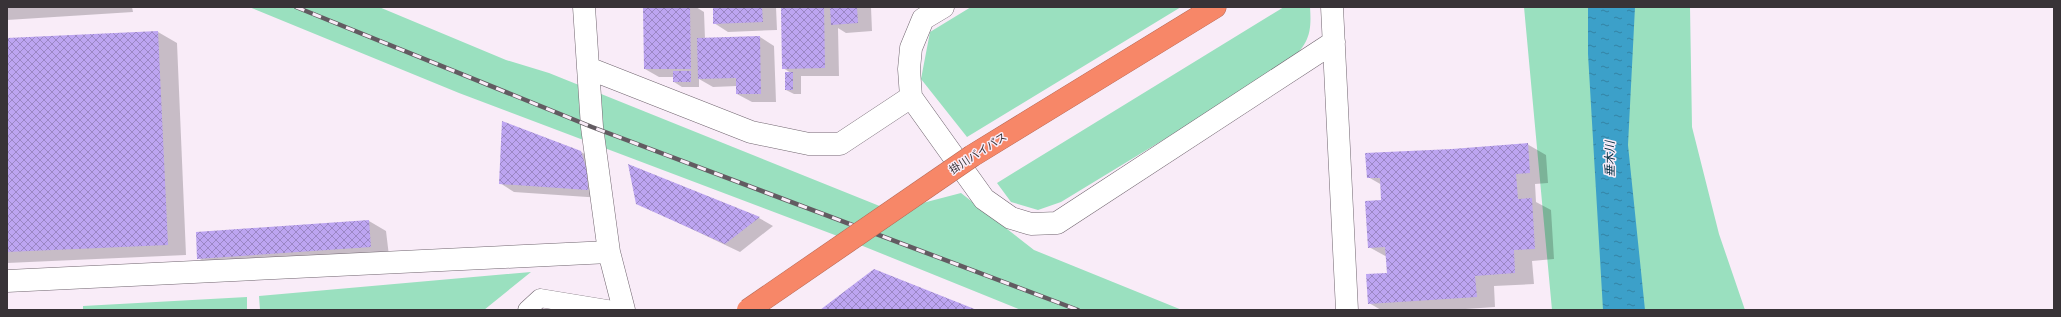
<svg xmlns="http://www.w3.org/2000/svg" width="2061" height="317" viewBox="0 0 2061 317" font-family="'Fira Sans Condensed','Noto Sans JP',sans-serif">
	<style>
		.green { fill: #9ae0bf }
		.water { fill: url(#water-ripples) }
		.shadow { fill: #0003 }
		.building { fill: url(#building-cross-hatch) }
		.lines { fill: none; stroke-linecap: round; stroke-linejoin: round }
		.lane-casing { stroke: #70656f; stroke-width: 19 }
		.street-casing { stroke: #70656f; stroke-width: 23 }
		.highway-casing { stroke: #b46a57; stroke-width: 23 }
		.lane { stroke: #fff; stroke-width: 18 }
		.street { stroke: #fff; stroke-width: 22 }
		.highway { stroke: #f78768; stroke-width: 22 }
		.rail-casing { stroke: #625b61; stroke-width: 4.5 }
		.rail { stroke: #f9ecf8; stroke-width: 3; stroke-dasharray: 9; stroke-linecap: butt }
		.highway-bridge-casing { stroke: #b46a57; stroke-width: 23; stroke-linecap: butt }
		.highway-bridge { stroke: #f78768; stroke-width: 22 }
		.labels { text-anchor: middle; stroke-width: 3; stroke-linejoin: round; paint-order: stroke }
		.street-label { font-size: 11px; fill: #383337; stroke: #f9ecf8 }
		.water-label { font-size: 12px; font-style: italic; fill: #012e40; stroke: #f9ecf8 }
	</style>
	<defs>
		<pattern id="water-ripples" width="26" height="14" patternUnits="userSpaceOnUse"><rect width="26" height="14" fill="#3ca0c9"/><path d="M2 4q2-2 4 0t4 0M15 11q2-2 4 0t4 0" fill="none" stroke="#3383a4"/></pattern>
		<pattern id="building-cross-hatch" width="8" height="8" patternUnits="userSpaceOnUse"><rect width="8" height="8" fill="#bda5f1"/><path d="M0 0l8 8M0 8l8-8" fill="none" stroke="#9b87c4"/></pattern>
	</defs>
	<rect width="100%" height="100%" fill="#f9ecf8"/>
	<path class="green" d="M249,7H379L506,60L549,73L892,211L961,193L1034,250L1182,310H1021L848,240L459,93Z
		M971,7H1181L967,137L921,79L930,32Z
		M1284,7H1310C1312,36 1308,43 1288,64L1061,202L1038,210L1011,202L997,183Z
		M1524,7H1690L1692,127L1719,234L1745,310H1552Z
		M531,272L484,310H260L259,296Z
		M247,297V310H83V306Z"/>
	<path class="water" d="M1588,7H1635L1628,145L1645,310H1603L1588,54Z"/>
	<path class="shadow" d="M7,7H132L133,12L7,20Z
		M644,7H696L704,12L705,39L760,37L774,46L776,102H752L737,94V86L713,87L699,79V87H682L674,82V77H659L645,69Z
		M714,7H776L777,30L728,32L714,23Z
		M782,7H871L872,31L846,33L838,28L839,76H801V94H794L786,90L791,73L783,68Z
		M158,32L177,43L186,255L7,263V39Z
		M1527,144L1546,155L1548,183L1535,184L1536,202L1551,210L1554,259L1532,261L1534,284L1494,286L1495,307L1451,310H1381L1369,303L1388,274L1387,257L1369,247L1382,200V185L1368,177L1452,150Z
		M581,152L596,160L602,198L514,192L500,183Z
		M629,166L759,218L773,226L740,252L637,203Z
		M369,221L386,231L389,256L216,268L198,258Z"/>
	<path class="building" d="M643,7H690L691,69H644Z
		M713,7H762L763,22L713,24Z
		M781,7H824L825,68L782,69Z
		M830,7H857L858,23L831,25Z
		M158,31L168,245L7,252V38Z
		M760,36L761,94H736V78L698,79L697,38Z
		M673,71H691V82H673Z
		M785,72H793V90H785Z
		M502,121L581,151L587,171L588,190L499,184Z
		M1528,143L1530,173L1516,174L1518,199L1532,198L1535,249L1514,250L1515,273L1475,276L1477,297L1368,304L1366,274L1387,273L1385,247L1368,248L1365,201L1381,200L1380,178H1367L1365,153L1452,149Z
		M628,164L760,217L725,244L636,204Z
		M369,220L371,247L197,259L196,232Z
		M874,269L977,310H820Z"/>
	<g class="lines">
		<g class="lane-casing">
			<path id="lane" d="M527,310L540,298L613,310"/>
		</g>
		<g class="street-casing">
			<path id="street" d="M584,7L592,127L609,252L624,310
				M943,7L923,19L911,48L909,69L911,97L984,199L1011,218L1031,224L1057,223L1334,42
				M1332,7L1347,310
				M588,68L751,132L809,144H840L911,97
				M7,281L609,252"/>
		</g>
		<g class="highway-casing">
			<path id="highway" d="M972,156L1215,7"/>
		</g>
		<use href="#lane" class="lane"/>
		<use href="#street" class="street"/>
		<use href="#highway" class="highway"/>
		<g class="rail-casing">
			<path id="rail" d="M296,7L592,127L1078,310"/>
		</g>
		<use href="#rail" class="rail"/>
		<g class="highway-bridge-casing">
			<path id="highway-bridge" d="M748,310L972,156"/>
		</g>
		<use href="#highway-bridge" class="highway-bridge"/>
	</g>
	<g class="labels">
		<g class="street-label">
			<text transform="translate(978 153) rotate(-33)" y="4">掛川バイパス</text>
		</g>
		<g class="water-label">
			<text transform="translate(1610 159) rotate(-90)" y="4">垂木川</text>
		</g>
	</g>
	<rect width="2061" height="317" fill="none" stroke="#383337" stroke-width="16"/>
</svg>
